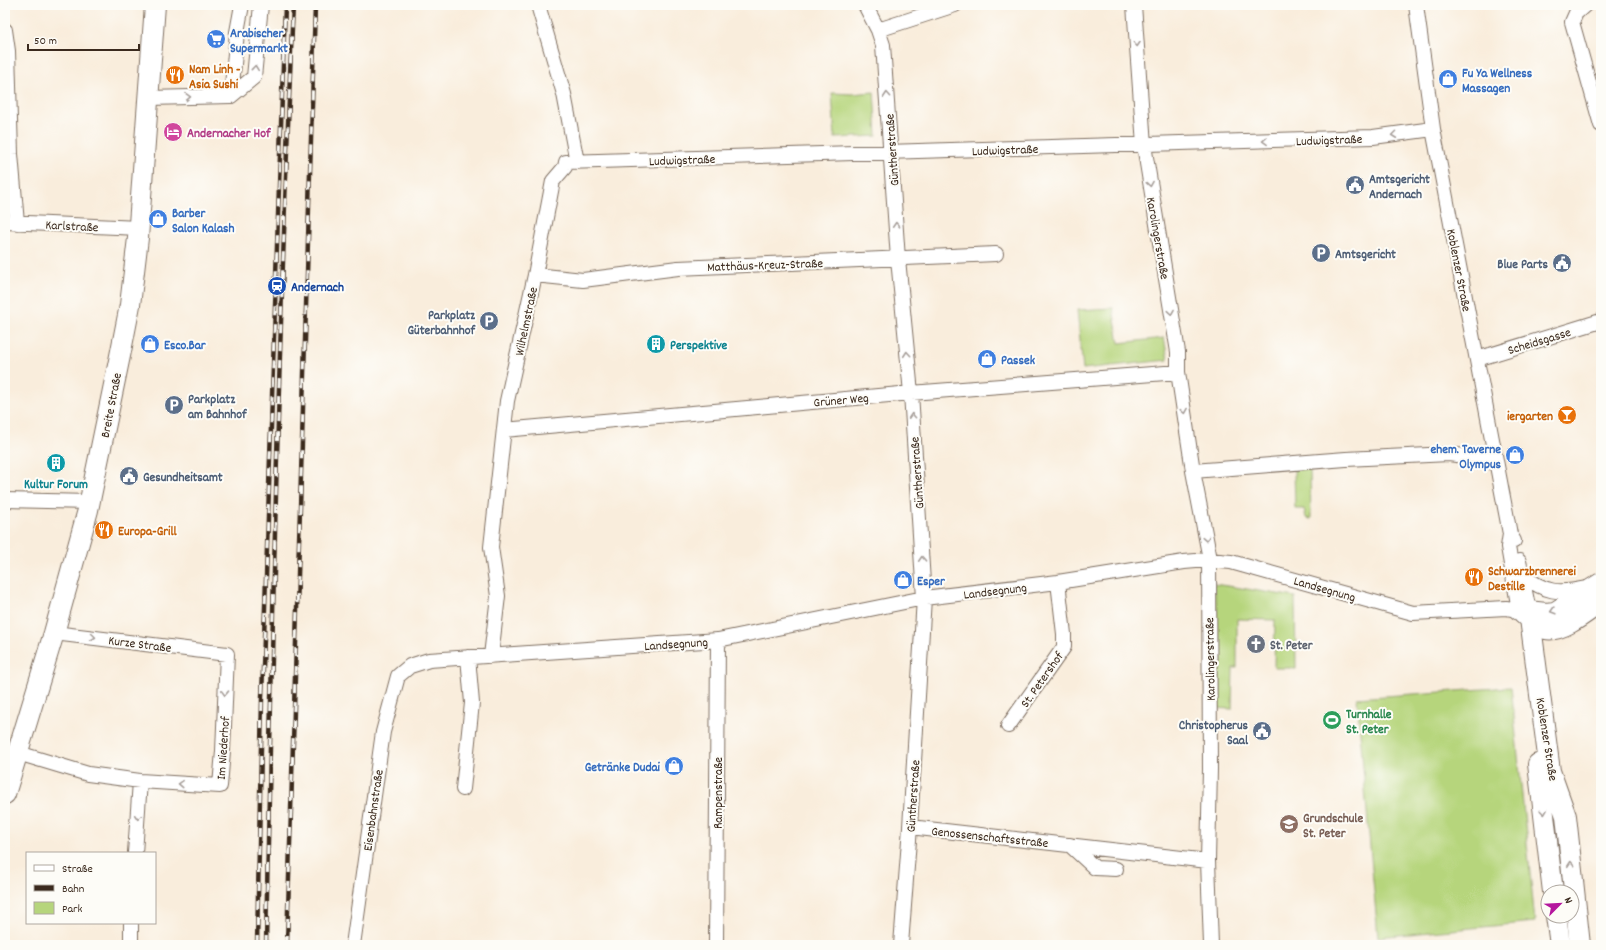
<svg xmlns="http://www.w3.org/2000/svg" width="1606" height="950" viewBox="0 0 1606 950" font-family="Dekko,sans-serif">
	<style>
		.green { fill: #b6d57c; stroke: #78804d }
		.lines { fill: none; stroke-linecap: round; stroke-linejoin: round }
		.street-casing { stroke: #7e6e60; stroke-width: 16 }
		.secondary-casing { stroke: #7e6e60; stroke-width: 22 }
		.street { stroke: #fff; stroke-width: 14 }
		.secondary { stroke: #fff; stroke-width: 20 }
		.rail-casing { stroke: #3b2a1e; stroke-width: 4.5 }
		.rail { stroke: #fdfcf7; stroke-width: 3; stroke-dasharray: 9; stroke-linecap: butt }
		.oneway { stroke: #a79f9a }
		.labels { text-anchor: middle; stroke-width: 4; stroke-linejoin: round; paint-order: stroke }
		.shop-label { font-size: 13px; font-weight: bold; fill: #366cbe; stroke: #fdfcf7; text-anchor: start }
		.food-label { font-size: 13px; font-weight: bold; fill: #c56008; stroke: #fdfcf7; text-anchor: start }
		.hotel-label { font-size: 13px; font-weight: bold; fill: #b23c85; stroke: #fdfcf7; text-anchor: start }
		.street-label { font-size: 13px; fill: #3b2a1e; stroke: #fdfcf7 }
		.service-label { font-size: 13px; font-weight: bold; fill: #4e5e75; stroke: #fdfcf7; text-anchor: start }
		.transit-label { font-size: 13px; font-weight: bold; fill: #164399; stroke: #fdfcf7; text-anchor: start }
		.culture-label { font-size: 13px; font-weight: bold; fill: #0d838f; stroke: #fdfcf7; text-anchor: start }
		.worship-label { font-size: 13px; font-weight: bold; fill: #5b616d; stroke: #fdfcf7; text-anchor: start }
		.leisure-label { font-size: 13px; font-weight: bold; fill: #27864d; stroke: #fdfcf7; text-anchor: start }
		.education-label { font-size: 13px; font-weight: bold; fill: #785e54; stroke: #fdfcf7; text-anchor: start }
	</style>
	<rect width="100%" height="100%" fill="#fdfcf7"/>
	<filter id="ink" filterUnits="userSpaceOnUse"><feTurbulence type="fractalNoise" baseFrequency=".025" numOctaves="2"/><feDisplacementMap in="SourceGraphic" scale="8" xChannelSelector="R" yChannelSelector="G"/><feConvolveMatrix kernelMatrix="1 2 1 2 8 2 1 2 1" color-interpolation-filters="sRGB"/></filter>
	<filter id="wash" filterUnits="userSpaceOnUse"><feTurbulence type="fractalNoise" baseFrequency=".012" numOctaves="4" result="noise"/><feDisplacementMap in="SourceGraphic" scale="16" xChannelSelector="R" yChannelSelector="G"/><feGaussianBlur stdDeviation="0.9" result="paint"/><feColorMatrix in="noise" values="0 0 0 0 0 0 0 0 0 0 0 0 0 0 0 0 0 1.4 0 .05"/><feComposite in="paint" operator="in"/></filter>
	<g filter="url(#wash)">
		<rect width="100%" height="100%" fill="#f9eddc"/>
		<path class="green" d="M874,92L877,136L835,138L832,93L852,94Z
			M1113,308L1119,343L1164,338L1168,360L1083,369L1077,310Z
			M1310,468L1311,519L1306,518L1304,509H1295L1294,469Z
			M1213,584L1235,587L1295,597L1296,668H1274L1275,620L1237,619V668H1233L1232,709L1212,708Z
			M1511,687L1535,922L1378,937L1357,698Z
			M1552,828H1561L1567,889L1562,890Z"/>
	</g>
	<g filter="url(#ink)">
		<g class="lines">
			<g class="street-casing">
				<path id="street" d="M538,5L564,94L577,162
					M865,5L878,30L883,45L898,259L911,393L924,598L910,827L901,945
					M1134,5L1144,145L1178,352V372L1193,471L1209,554L1210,769L1208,861L1211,945
					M1416,5L1433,129L1510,534L1514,541
					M1585,5L1576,13L1572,22L1601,125
					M5,30L8,51L11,154L17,223
					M878,30L955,5
					M231,96L237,32L242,5
					M149,98L231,96L254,77L261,5
					M5,222L139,228
					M535,275L583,280L678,268L996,254
					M1477,359L1601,321
					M504,430L911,393L1178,372
					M1193,471L1346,459L1449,454L1464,456L1495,454
					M5,500L89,502
					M1519,561L1529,611
					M1522,575C1546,593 1558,594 1586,588
					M491,656L498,596L491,547L507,401L535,275L553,181L565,167L566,162L1373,137L1433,129
					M1008,726L1064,647V634L1058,582
					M18,753L88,774L140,781L220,786L223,751L227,654L54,633
					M463,789L472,703L468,657
					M910,827L1208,861
					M1070,845L1095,868L1116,869
					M135,853L140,781
					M131,945V923
					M353,945L383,732L398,676L410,666L429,660L718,640L924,598L1058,582L1184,562L1208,560L1231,562L1413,613L1506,608L1519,610L1508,547L1510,534
					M716,945L718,640"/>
			</g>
			<g class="secondary-casing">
				<path id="secondary" d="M1519,610L1546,613L1555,612L1601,583
					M1529,611L1550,771L1566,816L1580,945
					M1523,613C1530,619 1537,626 1546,629C1562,633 1588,611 1601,602
					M1538,764L1553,892
					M5,794L54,633L88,510L121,351L130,305L138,238L155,5
					M1556,916L1560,945"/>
			</g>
			<use href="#street" class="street"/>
			<use href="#secondary" class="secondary"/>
			<g class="rail-casing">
				<path id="rail" d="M257,945L262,698L285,5
					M266,945C272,632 279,318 293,5
					M287,945L315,5"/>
			</g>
			<use href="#rail" class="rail"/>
		</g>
		<defs><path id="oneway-chevron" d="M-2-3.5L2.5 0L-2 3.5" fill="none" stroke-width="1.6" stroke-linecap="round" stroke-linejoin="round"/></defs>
		<g class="oneway">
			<use href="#oneway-chevron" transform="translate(1137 44) rotate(86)"/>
			<use href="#oneway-chevron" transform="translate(255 68) rotate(-84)"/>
			<use href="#oneway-chevron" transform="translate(887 95) rotate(-94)"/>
			<use href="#oneway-chevron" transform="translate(188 97) rotate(-1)"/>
			<use href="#oneway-chevron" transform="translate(1394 135) rotate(173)"/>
			<use href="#oneway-chevron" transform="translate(1265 141) rotate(178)"/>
			<use href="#oneway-chevron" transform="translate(1150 184) rotate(81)"/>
			<use href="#oneway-chevron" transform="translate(896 225) rotate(-93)"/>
			<use href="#oneway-chevron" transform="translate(1171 312) rotate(81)"/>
			<use href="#oneway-chevron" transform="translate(907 354) rotate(-95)"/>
			<use href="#oneway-chevron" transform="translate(1184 411) rotate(81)"/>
			<use href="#oneway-chevron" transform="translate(912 416) rotate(-94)"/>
			<use href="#oneway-chevron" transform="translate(1206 539) rotate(79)"/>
			<use href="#oneway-chevron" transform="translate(922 559) rotate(-93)"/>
			<use href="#oneway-chevron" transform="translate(1553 611) rotate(164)"/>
			<use href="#oneway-chevron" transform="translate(93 637) rotate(7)"/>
			<use href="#oneway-chevron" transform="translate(225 693) rotate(92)"/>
			<use href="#oneway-chevron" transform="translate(181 784) rotate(-177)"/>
			<use href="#oneway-chevron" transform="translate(1544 812) rotate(83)"/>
			<use href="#oneway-chevron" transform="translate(138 817) rotate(94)"/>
			<use href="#oneway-chevron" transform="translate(1571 864) rotate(-95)"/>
		</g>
	</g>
	<defs>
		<g id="supermarket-disc" transform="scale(1)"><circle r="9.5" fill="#3f7fe0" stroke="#fdfcf7"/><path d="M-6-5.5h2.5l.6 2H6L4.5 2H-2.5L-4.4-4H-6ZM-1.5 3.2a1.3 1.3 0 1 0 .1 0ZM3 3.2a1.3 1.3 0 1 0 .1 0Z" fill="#fff"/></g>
		<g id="restaurant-disc" transform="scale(1)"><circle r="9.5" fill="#e8710a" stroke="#fdfcf7"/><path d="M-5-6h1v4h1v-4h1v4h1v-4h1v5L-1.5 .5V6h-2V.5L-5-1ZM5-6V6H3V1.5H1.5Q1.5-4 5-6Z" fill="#fff"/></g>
		<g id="shop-disc" transform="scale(1)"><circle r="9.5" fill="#3f7fe0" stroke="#fdfcf7"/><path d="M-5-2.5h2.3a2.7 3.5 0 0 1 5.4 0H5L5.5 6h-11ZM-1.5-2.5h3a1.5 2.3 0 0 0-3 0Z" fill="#fff"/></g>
		<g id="hotel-disc" transform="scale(1)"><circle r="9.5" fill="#d1479c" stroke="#fdfcf7"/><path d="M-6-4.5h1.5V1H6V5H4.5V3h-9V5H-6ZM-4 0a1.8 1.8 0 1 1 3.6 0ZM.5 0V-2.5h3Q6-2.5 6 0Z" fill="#fff"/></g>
		<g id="civic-disc" transform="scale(1)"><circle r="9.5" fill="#5c6f8a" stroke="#fdfcf7"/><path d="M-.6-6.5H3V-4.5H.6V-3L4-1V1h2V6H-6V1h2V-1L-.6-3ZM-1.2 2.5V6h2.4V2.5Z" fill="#fff"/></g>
		<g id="parking-disc" transform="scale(1)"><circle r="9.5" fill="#5c6f8a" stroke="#fdfcf7"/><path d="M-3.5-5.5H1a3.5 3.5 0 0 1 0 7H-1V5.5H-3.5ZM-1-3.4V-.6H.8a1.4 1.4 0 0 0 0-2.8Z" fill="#fff"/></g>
		<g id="station-disc" transform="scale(1)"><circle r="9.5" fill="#1a4fb4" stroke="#fdfcf7"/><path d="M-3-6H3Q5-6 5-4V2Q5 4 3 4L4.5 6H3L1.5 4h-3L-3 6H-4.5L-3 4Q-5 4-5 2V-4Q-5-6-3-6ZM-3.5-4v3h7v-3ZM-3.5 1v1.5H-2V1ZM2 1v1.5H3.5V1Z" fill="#fff"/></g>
		<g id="building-disc" transform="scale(1)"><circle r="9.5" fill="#0f9aa8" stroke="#fdfcf7"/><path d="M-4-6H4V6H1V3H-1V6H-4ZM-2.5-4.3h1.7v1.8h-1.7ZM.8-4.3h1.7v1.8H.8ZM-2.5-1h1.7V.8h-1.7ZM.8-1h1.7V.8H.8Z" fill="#fff"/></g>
		<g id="bar-disc" transform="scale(1)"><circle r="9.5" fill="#e8710a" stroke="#fdfcf7"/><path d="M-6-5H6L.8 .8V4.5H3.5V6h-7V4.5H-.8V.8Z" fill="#fff"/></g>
		<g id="church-disc" transform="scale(1)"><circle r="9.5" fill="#6b7280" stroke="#fdfcf7"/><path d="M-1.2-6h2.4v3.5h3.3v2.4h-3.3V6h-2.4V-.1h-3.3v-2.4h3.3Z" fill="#fff"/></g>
		<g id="stadium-disc" transform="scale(1)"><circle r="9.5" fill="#2e9e5b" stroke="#fdfcf7"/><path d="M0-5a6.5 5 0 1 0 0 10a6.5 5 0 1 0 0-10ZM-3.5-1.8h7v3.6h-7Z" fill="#fff"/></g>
		<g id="school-disc" transform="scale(1)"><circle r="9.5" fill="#8d6e63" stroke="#fdfcf7"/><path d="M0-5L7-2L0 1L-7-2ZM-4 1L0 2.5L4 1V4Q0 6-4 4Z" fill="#fff"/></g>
	</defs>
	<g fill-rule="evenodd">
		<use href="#supermarket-disc" x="216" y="39"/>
		<use href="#restaurant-disc" x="175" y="75"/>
		<use href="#shop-disc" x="1448" y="79"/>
		<use href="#hotel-disc" x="173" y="132"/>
		<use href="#civic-disc" x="1355" y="185"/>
		<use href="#shop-disc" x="158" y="219"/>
		<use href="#parking-disc" x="1321" y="253"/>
		<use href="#civic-disc" x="1562" y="263"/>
		<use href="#station-disc" x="277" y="286"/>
		<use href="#parking-disc" x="489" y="321"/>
		<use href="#shop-disc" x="150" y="344"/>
		<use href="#building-disc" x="656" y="344"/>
		<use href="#shop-disc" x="987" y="359"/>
		<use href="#parking-disc" x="174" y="405"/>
		<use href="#bar-disc" x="1567" y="415"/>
		<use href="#shop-disc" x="1515" y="455"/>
		<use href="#building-disc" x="56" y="463"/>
		<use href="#civic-disc" x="129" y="476"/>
		<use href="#restaurant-disc" x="104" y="530"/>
		<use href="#restaurant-disc" x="1474" y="577"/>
		<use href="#shop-disc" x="903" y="580"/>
		<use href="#church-disc" x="1256" y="644"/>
		<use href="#stadium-disc" x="1332" y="720"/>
		<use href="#civic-disc" x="1262" y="731"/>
		<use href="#shop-disc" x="674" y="766"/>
		<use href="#school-disc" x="1289" y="824"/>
	</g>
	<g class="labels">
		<g class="shop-label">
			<text x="230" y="37">Arabischer<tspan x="230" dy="15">Supermarkt</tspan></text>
			<text x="1462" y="77">Fu Ya Wellness<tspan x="1462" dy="15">Massagen</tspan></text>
			<text x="172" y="217">Barber<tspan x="172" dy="15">Salon Kalash</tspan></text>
			<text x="164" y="349">Esco.Bar</text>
			<text x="1001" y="364">Passek</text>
			<text x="1501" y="453" text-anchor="end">ehem. Taverne<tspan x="1501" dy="15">Olympus</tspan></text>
			<text x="917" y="585">Esper</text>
			<text x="660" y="771" text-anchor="end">Getränke Dudai</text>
		</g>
		<g class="food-label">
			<text x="189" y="73">Nam Linh -<tspan x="189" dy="15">Asia Sushi</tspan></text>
			<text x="1553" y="420" text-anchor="end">iergarten</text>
			<text x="118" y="535">Europa-Grill</text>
			<text x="1488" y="575">Schwarzbrennerei<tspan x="1488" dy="15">Destille</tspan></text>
		</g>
		<g class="hotel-label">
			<text x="187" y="137">Andernacher Hof</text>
		</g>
		<g class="street-label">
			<text transform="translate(1329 139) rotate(-2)" y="5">Ludwigstraße</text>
			<text transform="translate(1005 149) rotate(-2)" y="5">Ludwigstraße</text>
			<text transform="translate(891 150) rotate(-94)" y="5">Güntherstraße</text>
			<text transform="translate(682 159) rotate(-2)" y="5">Ludwigstraße</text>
			<text transform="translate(72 225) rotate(3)" y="5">Karlstraße</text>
			<text transform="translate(1159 238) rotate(80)" y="5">Karolingerstraße</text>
			<text transform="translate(765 264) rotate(-2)" y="5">Matthäus-Kreuz-Straße</text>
			<text transform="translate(1460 270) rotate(79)" y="5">Koblenzer Straße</text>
			<text transform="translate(525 321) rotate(-78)" y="5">Wilhelmstraße</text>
			<text transform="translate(1539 340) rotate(-17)" y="5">Scheidsgasse</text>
			<text transform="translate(841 399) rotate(-5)" y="5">Grüner Weg</text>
			<text transform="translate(110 405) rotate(-79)" y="5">Breite Straße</text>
			<text transform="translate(916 473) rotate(-94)" y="5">Güntherstraße</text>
			<text transform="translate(1325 588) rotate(16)" y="5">Landsegnung</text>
			<text transform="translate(995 590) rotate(-7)" y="5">Landsegnung</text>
			<text transform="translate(140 643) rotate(7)" y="5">Kurze Straße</text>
			<text transform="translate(676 643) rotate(-4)" y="5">Landsegnung</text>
			<text transform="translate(1209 659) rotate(-91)" y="5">Karolingerstraße</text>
			<text transform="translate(1041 679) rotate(-55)" y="5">St. Petershof</text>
			<text transform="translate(1548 739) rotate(81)" y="5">Koblenzer Straße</text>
			<text transform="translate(222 748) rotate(-86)" y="5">Im Niederhof</text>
			<text transform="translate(717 793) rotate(-90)" y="5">Rampenstraße</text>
			<text transform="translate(912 796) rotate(-86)" y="5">Güntherstraße</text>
			<text transform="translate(372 810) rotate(-82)" y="5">Eisenbahnstraße</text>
			<text transform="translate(990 836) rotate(6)" y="5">Genossenschaftsstraße</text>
		</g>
		<g class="service-label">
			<text x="1369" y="183">Amtsgericht<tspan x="1369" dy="15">Andernach</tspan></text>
			<text x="1335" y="258">Amtsgericht</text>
			<text x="1548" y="268" text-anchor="end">Blue Parts</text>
			<text x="475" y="319" text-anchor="end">Parkplatz<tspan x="475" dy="15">Güterbahnhof</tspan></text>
			<text x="188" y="403">Parkplatz<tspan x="188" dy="15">am Bahnhof</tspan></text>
			<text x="143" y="481">Gesundheitsamt</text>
			<text x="1248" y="729" text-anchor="end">Christopherus<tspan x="1248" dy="15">Saal</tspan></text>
		</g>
		<g class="transit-label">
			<text x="291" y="291">Andernach</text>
		</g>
		<g class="culture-label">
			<text x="670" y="349">Perspektive</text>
			<text x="56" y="488" text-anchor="middle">Kultur Forum</text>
		</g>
		<g class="worship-label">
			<text x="1270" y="649">St. Peter</text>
		</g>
		<g class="leisure-label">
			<text x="1346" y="718">Turnhalle<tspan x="1346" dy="15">St. Peter</tspan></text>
		</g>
		<g class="education-label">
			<text x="1303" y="822">Grundschule<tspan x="1303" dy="15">St. Peter</tspan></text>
		</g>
	</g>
	<rect width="1606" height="950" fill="none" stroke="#fdfcf7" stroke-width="20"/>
	<rect x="26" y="852" width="130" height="72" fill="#fdfcf7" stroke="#afa8a0"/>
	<rect x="34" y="865" width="20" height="6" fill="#ffffff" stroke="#afa8a0"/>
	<text x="62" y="872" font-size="12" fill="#3b2a1e">Straße</text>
	<rect x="34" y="885" width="20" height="6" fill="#3b2a1e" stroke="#afa8a0"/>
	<text x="62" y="892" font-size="12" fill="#3b2a1e">Bahn</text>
	<rect x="34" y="902" width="20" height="12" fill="#b6d57c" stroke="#afa8a0"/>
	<text x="62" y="912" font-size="12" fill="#3b2a1e">Park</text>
	<g transform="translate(1560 904) rotate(66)"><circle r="19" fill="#fdfcf7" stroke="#afa8a0"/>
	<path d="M0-3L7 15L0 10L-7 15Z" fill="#b5179e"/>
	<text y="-6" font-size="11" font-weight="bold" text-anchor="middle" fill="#3b2a1e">N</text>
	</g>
	<path d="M28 44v6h111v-6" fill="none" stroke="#3b2a1e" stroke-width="2"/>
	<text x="34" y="44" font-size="12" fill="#3b2a1e" stroke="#fdfcf7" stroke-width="3" paint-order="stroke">50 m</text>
</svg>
